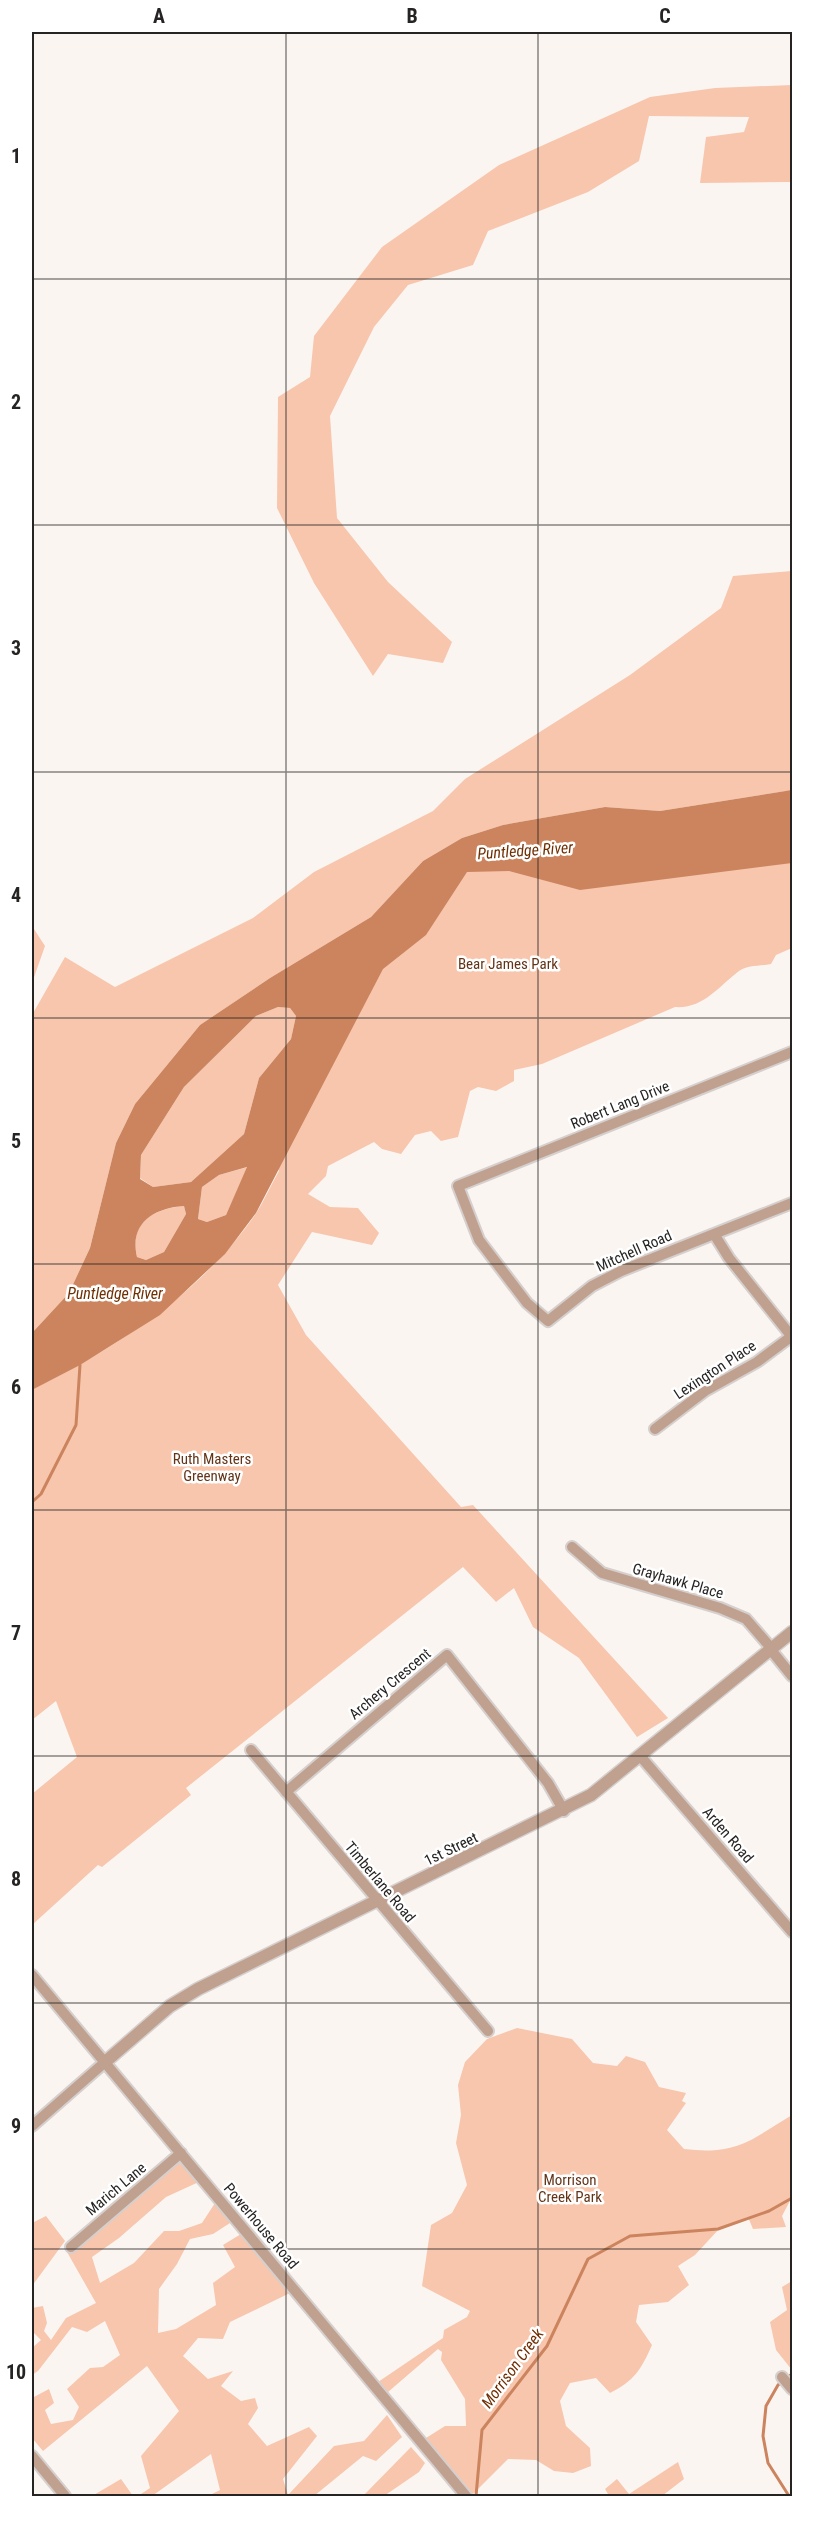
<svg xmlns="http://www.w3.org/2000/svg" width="824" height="2528" viewBox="0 0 824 2528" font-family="'Roboto Condensed',sans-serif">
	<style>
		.green { fill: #f7c6ad }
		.water { fill: #cb845e; fill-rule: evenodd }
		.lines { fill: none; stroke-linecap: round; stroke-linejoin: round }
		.stream { stroke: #cb845e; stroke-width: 3 }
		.minor-casing { stroke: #d5cfcd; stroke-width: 14 }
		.tertiary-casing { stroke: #d5cfcd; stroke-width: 15 }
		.minor { stroke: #c0a08f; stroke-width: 10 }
		.tertiary { stroke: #c0a08f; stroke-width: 12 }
		.grid { fill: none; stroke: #262423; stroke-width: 1.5; stroke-opacity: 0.55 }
		.labels { text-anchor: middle; stroke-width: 5; stroke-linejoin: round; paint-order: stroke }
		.park-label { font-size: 15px; fill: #633418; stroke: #fff }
		.street-label { font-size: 15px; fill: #262423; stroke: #fff }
		.water-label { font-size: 16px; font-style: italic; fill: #6f2e00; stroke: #fff }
		.neatline { fill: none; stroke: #262423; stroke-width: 2 }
		.grid-label { font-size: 20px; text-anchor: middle; font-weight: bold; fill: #262423 }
	</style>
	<rect width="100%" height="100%" fill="#fbf5f2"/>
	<path class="green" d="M792,85V182L700,183L706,137L744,132L749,117L649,116L639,161L588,192L488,231L473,265L408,285L374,327L330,416L337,518L388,582L452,642L443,663L388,654L373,676L314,583L277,508L278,397L310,377L314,336L382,247L499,165L650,97L715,88Z
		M792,571V794L786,791L660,811L605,807L503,825L462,838L423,861L371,917L270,978L200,1025L135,1104L116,1143L90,1248L69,1293L32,1333V1015L65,957L115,987L253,918L314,872L433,811L465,779L630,675L721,608L733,576Z
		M792,859V948L776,955L771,964C761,966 747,965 739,971C718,987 703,1009 675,1007L542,1064L514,1070V1081L496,1091L478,1087L470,1091L458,1137L441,1141L431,1131L415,1135L401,1154L382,1149L374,1142L328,1166L326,1176L308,1194L330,1207L358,1208L379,1233L372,1245L312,1232L278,1285L306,1335L461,1507L473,1505L668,1718L637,1737L579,1658L533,1627L514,1588L496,1602L463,1567L186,1788L191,1795L102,1867L98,1865L32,1925V1794L77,1757L56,1701L32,1720V1390C119,1345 197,1297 255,1215C264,1201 271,1185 279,1171L274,1160L361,976L450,878L479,863Z
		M32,926L45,946L32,983Z
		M278,1007L290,1008L296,1016L291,1039L259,1078L244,1134L191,1182L153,1187L140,1178L141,1155L184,1087L256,1016Z
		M248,1167L226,1215L207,1222L198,1219L202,1187L219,1175Z
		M184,1206L186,1214L164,1252L146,1260L137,1257C129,1222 153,1209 184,1206Z
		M517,2028L572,2039L593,2063L617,2066L626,2056L645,2062L659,2087L686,2093L682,2101L686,2103L667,2130L684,2149C737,2155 749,2141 792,2115V2197L782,2216L786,2227L753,2229L748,2217L719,2229L695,2255L678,2266L689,2285L668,2302L639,2305L636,2322L652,2345C641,2370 634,2381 610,2393L596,2378L570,2383L560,2401L566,2426L590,2448L591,2466L573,2473L554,2471L536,2460L508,2459L473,2494L426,2438L445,2426H466L465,2399L441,2360L442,2352L438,2349L388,2392L378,2382L443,2338L444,2330L467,2317L470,2311L422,2286L431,2225L452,2213L467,2185L456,2143L461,2115L458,2085L465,2062L487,2039Z
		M178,2162L201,2181L166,2197L119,2238L92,2257L100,2283L134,2263L164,2231H179L202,2223L215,2203L230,2223L213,2234L190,2239L177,2264L159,2289L158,2333L176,2329L216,2305L213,2283L235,2267L223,2245L241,2234L290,2293L230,2322L223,2339L198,2338L183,2356L208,2379L233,2371L221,2386L241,2401L255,2398L258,2408L248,2424L267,2446L309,2427L317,2436L283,2479L288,2495L334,2446L364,2441L387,2415L402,2437L376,2461L363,2456L314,2496H208L220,2490L211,2454L152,2496H138L150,2488L141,2456L179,2411L147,2366L43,2451L32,2438V2398L49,2389L54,2403L45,2410L51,2424L73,2420L79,2407L67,2389L90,2368L103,2367L120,2355L105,2321L87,2332L72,2327L38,2371L32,2375V2348L41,2340L32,2331V2308L43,2306L47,2323L44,2331L51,2340L66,2318L96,2303L67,2252Z
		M46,2216L65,2241L32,2286V2223Z
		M792,2281V2370L776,2350L770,2322L787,2310L782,2287Z
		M411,2447L425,2463L419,2472L384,2496H363Z
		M678,2462L684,2479L662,2496H603L608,2494L605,2489L617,2479L629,2494Z
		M121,2479L133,2496H92Z"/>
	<path class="water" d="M792,790V863L580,890L509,871L467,872L426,935L383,969L256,1213L225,1254L160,1315L80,1365L32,1390V1333L69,1293L90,1248L116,1143L135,1104L200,1025L270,978L371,917L423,861L462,838L503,825L605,807L660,811ZM278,1007L290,1008L296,1016L291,1039L259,1078L244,1134L191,1182L153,1187L140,1179L141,1155L184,1087L256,1016ZM247,1167L226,1215L207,1222L198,1219L202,1187L219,1175ZM184,1206L186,1214L164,1252L146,1260L137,1257C129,1223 154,1208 184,1206Z"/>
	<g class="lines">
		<path class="stream" d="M32,1502L41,1494L76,1425L80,1365
			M476,2496L482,2430L547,2346L588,2259L630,2236L718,2229L769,2211L792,2198
			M789,2496L768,2463L763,2436L766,2406L778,2385L792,2374"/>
		<g class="minor-casing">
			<path id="minor" d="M792,1052L458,1186L479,1240L527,1303L548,1321L592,1286L621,1271L792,1203
				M714,1234L729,1258L792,1337
				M655,1429L705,1391L757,1362L792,1336
				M572,1547L602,1573L720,1608L746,1619L772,1649
				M771,1650L792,1676
				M251,1750L488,2031
				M641,1757L792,1932
				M286,1792L447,1655L548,1783L564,1811
				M32,1975L466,2496
				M32,2126L104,2063
				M71,2247L181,2153
				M782,2377L792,2389
				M32,2456L65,2496"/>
		</g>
		<g class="tertiary-casing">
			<path id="tertiary" d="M104,2063L170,2006L198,1989L591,1795L792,1632"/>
		</g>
		<use href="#minor" class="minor"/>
		<use href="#tertiary" class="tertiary"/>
	</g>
	<path class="grid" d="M286,32V2496M538,32V2496M32,279H792M32,525H792M32,772H792M32,1018H792M32,1264H792M32,1510H792M32,1756H792M32,2003H792M32,2249H792"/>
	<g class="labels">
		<g class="park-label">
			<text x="508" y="969">Bear James Park</text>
			<text x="212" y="1464">Ruth Masters<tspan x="212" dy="17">Greenway</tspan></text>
			<text x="570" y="2185">Morrison<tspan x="570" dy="17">Creek Park</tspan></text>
		</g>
		<g class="street-label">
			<text transform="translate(620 1105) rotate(-22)" y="5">Robert Lang Drive</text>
			<text transform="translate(634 1251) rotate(-24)" y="5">Mitchell Road</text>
			<text transform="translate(715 1370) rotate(-33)" y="5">Lexington Place</text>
			<text transform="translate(678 1581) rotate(16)" y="5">Grayhawk Place</text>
			<text transform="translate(390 1684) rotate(-40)" y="5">Archery Crescent</text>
			<text transform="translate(728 1835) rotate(49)" y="5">Arden Road</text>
			<text transform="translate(451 1849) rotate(-26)" y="5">1st Street</text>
			<text transform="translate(380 1882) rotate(50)" y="5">Timberlane Road</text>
			<text transform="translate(116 2189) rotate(-40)" y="5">Marich Lane</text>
			<text transform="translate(261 2226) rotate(50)" y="5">Powerhouse Road</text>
		</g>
		<g class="water-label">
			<text transform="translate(525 850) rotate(-4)" y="6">Puntledge River</text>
			<text x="115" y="1299">Puntledge River</text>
			<text transform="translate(512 2368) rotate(-54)" y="6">Morrison Creek</text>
		</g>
	</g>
	<rect width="824" height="2528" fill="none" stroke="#ffffff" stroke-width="66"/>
	<rect x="33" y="33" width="758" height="2462" class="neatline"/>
	<g class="grid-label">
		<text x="159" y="23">A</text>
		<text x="412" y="23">B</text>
		<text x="665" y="23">C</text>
		<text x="16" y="163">1</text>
		<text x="16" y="409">2</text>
		<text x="16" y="655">3</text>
		<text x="16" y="902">4</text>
		<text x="16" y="1148">5</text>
		<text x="16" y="1394">6</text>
		<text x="16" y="1640">7</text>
		<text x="16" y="1886">8</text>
		<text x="16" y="2133">9</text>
		<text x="16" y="2379">10</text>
	</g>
</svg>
